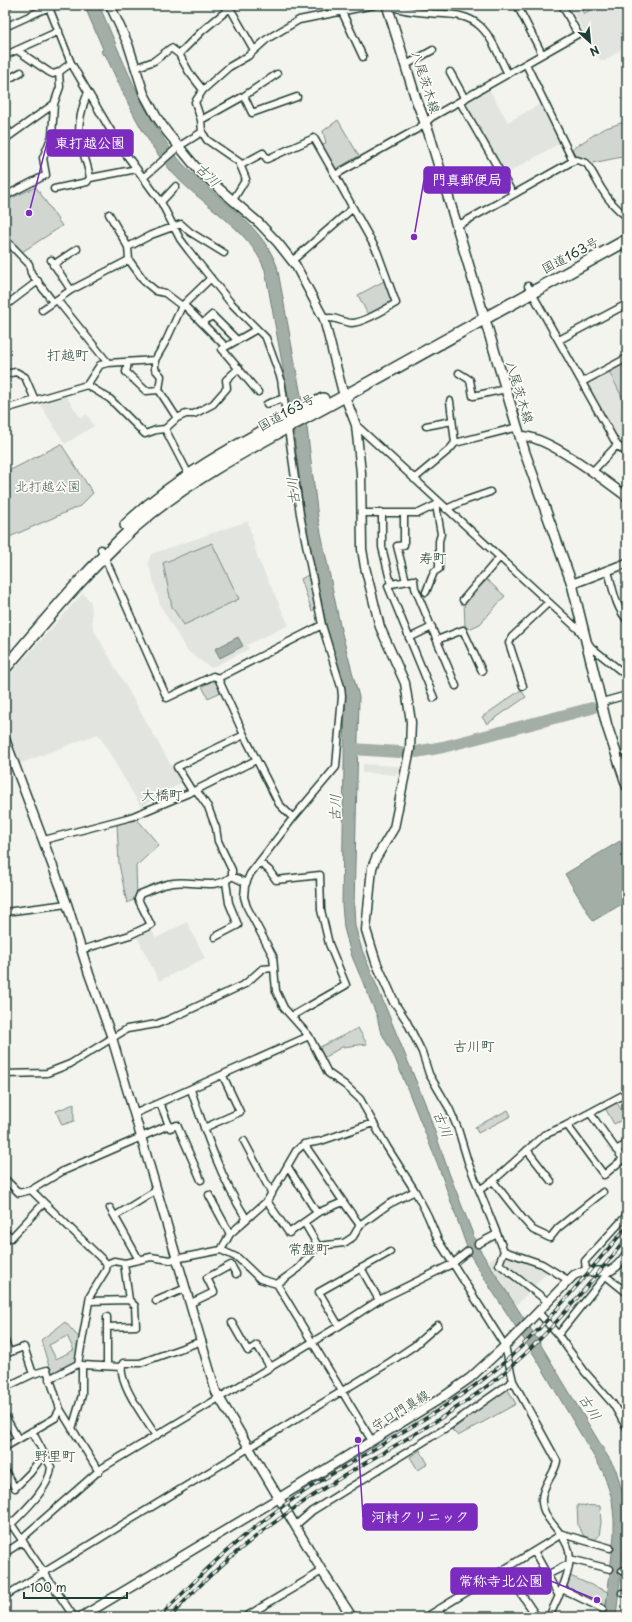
<svg xmlns="http://www.w3.org/2000/svg" width="632" height="1622" viewBox="0 0 632 1622" font-family="'Playpen Sans','Klee One',sans-serif">
	<style>
		.built { fill: #e2e5df }
		.green { fill: #d1d6d1; stroke: #788a82; fill-rule: evenodd }
		.water { fill: #a3aea7; stroke: #6e8179 }
		.lines { fill: none; stroke-linecap: round; stroke-linejoin: round }
		.river { stroke: #a3aea7; stroke-width: 12 }
		.street-casing { stroke: #1f3d34; stroke-width: 9 }
		.secondary-casing { stroke: #1f3d34; stroke-width: 11 }
		.primary-casing { stroke: #1f3d34; stroke-width: 12 }
		.highway-casing { stroke: #1f3d34; stroke-width: 14 }
		.street { stroke: #fdfcf7; stroke-width: 6 }
		.secondary { stroke: #fdfcf7; stroke-width: 8 }
		.primary { stroke: #fdfcf7; stroke-width: 9 }
		.highway { stroke: #fdfcf7; stroke-width: 11 }
		.rail-casing { stroke: #1f3d34; stroke-width: 3.5 }
		.rail { stroke: #fdfcf7; stroke-width: 2; stroke-dasharray: 6; stroke-linecap: butt }
		.labels { text-anchor: middle; stroke-width: 3.5; stroke-linejoin: round; paint-order: stroke }
		.street-label { font-size: 13px; fill: #1f3d34; stroke: #fdfcf7 }
		.park-label { font-size: 13px; fill: #435c53; stroke: #fdfcf7 }
		.water-label { font-size: 14px; font-style: italic; fill: #475f56; stroke: #fdfcf7 }
		.neighbourhood-label { font-size: 14px; fill: #1f3d34; stroke: #fdfcf7 }
		.leader { fill: none; stroke: #7b2cbf; stroke-width: 1.5 }
		.callout-dot { fill: #7b2cbf; stroke: #fdfcf7; stroke-width: 1.5 }
		.callout { fill: #7b2cbf; stroke: #7b2cbf; stroke-width: 1.5 }
		.callout-label { font-size: 14px; text-anchor: middle; font-weight: bold; fill: #fff }
	</style>
	<rect width="100%" height="100%" fill="#f4f4ef"/>
	<filter id="ink" filterUnits="userSpaceOnUse"><feTurbulence type="fractalNoise" baseFrequency=".025" numOctaves="2"/><feDisplacementMap in="SourceGraphic" scale="8" xChannelSelector="R" yChannelSelector="G"/><feConvolveMatrix kernelMatrix="1 2 1 2 8 2 1 2 1" color-interpolation-filters="sRGB"/></filter>
	<g filter="url(#ink)">
		<path class="built" d="M569,5H627V45L605,61L600,60Z
			M489,89L508,122L540,104L562,142L506,174L466,105V102Z
			M627,361V449L622,446L587,384V382Z
			M65,395L81,418L87,414L94,426L65,444L39,403Z
			M248,521L258,559L289,625L247,645L249,649L211,668L187,651L160,605L148,562L151,554Z
			M83,593L91,602L93,628L181,783L141,807L98,734L19,764L7,735H5V680Z
			M363,764L399,766L398,775L362,773Z
			M187,922L205,958L159,981L137,937L152,930L156,938Z
			M507,1254L539,1266L547,1272L516,1306L485,1261Z"/>
		<path class="green" d="M579,5H597L584,14Z
			M338,120L359,156L336,169L322,145L326,143L323,131Z
			M627,121V156L592,163L576,156L572,149L603,129Z
			M36,187L62,226L22,252L5,235V201Z
			M384,281L393,303L368,315L358,295Z
			M627,362V406L609,372Z
			M61,444L93,493L80,506L5,539V473Z
			M212,543L239,599L184,625L172,607L163,563Z
			M308,575L316,608L312,611L301,579Z
			M487,580L505,596L480,624L469,629L465,626L464,602Z
			M215,680L221,692L208,698L202,686Z
			M521,690L526,697L487,724L482,717Z
			M136,818L159,845L136,866L137,898L127,903L119,864L117,824Z
			M358,1028L367,1044L342,1047L323,1058L318,1048Z
			M616,1101L626,1118L614,1124L605,1108Z
			M74,1104V1121L62,1125L56,1111Z
			M508,1110L511,1116L478,1133L475,1127Z
			M65,1322L81,1340C76,1368 77,1364 52,1376L41,1340ZM67,1336L74,1350L56,1359L49,1345Z
			M507,1388L516,1404L458,1436L452,1430Z
			M420,1450L428,1464L418,1470L410,1457Z
			M577,1505L600,1506L601,1523L599,1536L593,1541L586,1539L578,1526Z
			M570,1576L608,1592L605,1608L566,1590Z"/>
		<path class="water" d="M84,5H99C122,57 141,112 177,157C207,195 259,218 277,266L307,428L318,518L341,630L359,697L354,907L355,926L362,950L425,1103L449,1173L478,1247L541,1345L616,1470L624,1498L626,1526L616,1617H605L614,1535V1519L612,1499L603,1472L536,1358L491,1289L469,1253L438,1165L395,1058L380,1030L377,1016L351,954L344,928L342,905L345,694L328,634L305,522L291,412L265,270C248,226 200,205 171,171C141,136 124,95 105,54L103,55L101,51L103,49Z
			M238,637L243,646L220,658L215,649Z
			M620,841L627,852V901L593,921L565,874Z"/>
		<g class="lines">
			<path class="river" d="M352,749L399,752
				M416,752L443,747L592,708"/>
			<g class="street-casing">
				<path id="street" d="M48,5L71,63L108,126L125,153L161,202L180,239L189,251L230,302L266,338L281,379L300,514L322,625L341,687L342,696L336,767L293,818L250,874L245,886L244,897L247,907L273,956L276,991L284,1008L309,1036L328,1073L345,1085L360,1099L387,1147L415,1191L428,1216L438,1240L505,1346L513,1381L557,1461C555,1474 543,1484 542,1498C540,1519 565,1531 569,1551C573,1571 557,1599 549,1617
					M224,5L230,8L254,50
					M386,5C400,10 413,12 428,13C446,15 465,12 480,26C493,38 500,59 508,74
					M517,5L542,54
					M5,7L9,5
					M342,12L363,57
					M5,27L49,7
					M17,50L49,72L53,74L59,72
					M179,54L202,31L230,8
					M6,55L59,31
					M406,65L433,50
					M135,68L154,61L171,48L179,54L189,72L203,90
					M450,72L465,99
					M5,81L21,72
					M88,92C82,106 77,126 80,141C83,154 88,165 90,178
					M244,96L252,113L297,97
					M460,102L513,194
					M201,120L244,96L277,74
					M5,126L11,135
					M5,139L54,104L60,87L59,72L71,63
					M573,161L577,160L586,163C593,172 597,182 603,191C609,201 618,210 627,217
					M241,165L263,153L267,159L314,138L335,175
					M143,178L178,147L202,132
					M54,189L87,182L90,178L137,169
					M5,196L46,175L43,158L52,136L54,104
					M233,200L246,179L239,162L207,140L202,132L201,120L195,102L203,90L229,67L248,56L267,39L299,20L374,5
					M161,202L176,186
					M109,214L128,247L129,260L145,282L156,291L165,293L182,306
					M457,226L573,161L526,64
					M5,239L29,264L31,273L53,302
					M128,247L151,235L181,224L190,232L224,253
					M51,260L71,290
					M292,261L353,208L335,175L419,128L432,117L578,34L562,5
					M53,265L77,249
					M528,286L617,445L627,453
					M57,300L108,363
					M184,305L225,346
					M5,306L38,281
					M42,310L71,290L129,260
					M324,319C334,315 342,323 352,323C363,323 386,309 396,303L377,251L353,208
					M203,323L212,315L237,340
					M257,329L222,349L258,392
					M559,340L627,304
					M155,360V369L161,376L159,390L177,418
					M128,363L126,372L146,391L159,390
					M459,373L470,380L473,396L506,389
					M5,374L16,372L25,377L35,400
					M582,382L627,358
					M87,385L110,399L145,434L156,430L165,429L177,418L186,414H194L213,404L227,388L226,380L239,368
					M450,401L455,443
					M267,404L284,398
					M5,409L87,385L100,365L108,363L155,360L166,341L182,306L211,278
					M356,425L580,631L591,647L627,676
					M426,426L452,421
					M165,429L189,475
					M592,472L617,445
					M414,479L450,449L455,443L518,427
					M446,509L464,501L490,492
					M361,513H419L438,504
					M382,513V547L391,584
					M404,513V545L397,546L406,581
					M101,549L167,698L213,676L218,678L244,735L279,804L293,818
					M608,571C613,588 615,606 627,620
					M426,592L434,572L439,569V541L441,534L436,505
					M463,600L499,558
					M409,638L432,627
					M437,640L463,630L482,671
					M218,678L322,625
					M523,686L509,643L512,637L548,603
					M434,698L388,586L391,584L414,580L415,588L456,686
					M602,702L627,695
					M196,790L208,807L216,828L218,841L232,870V876
					M192,791L177,767L244,735
					M44,840L131,817L196,790L256,760
					M259,862L269,870L276,880L320,875L321,910L329,944L346,985L292,1016
					M5,912L67,904
					M215,937L238,925L229,903L226,882
					M81,950L130,935L151,925L138,899L140,894C151,890 162,884 173,883C193,880 216,891 232,876L246,883
					M394,1002L406,1020L422,1052L429,1074L449,1108L458,1129L468,1162L504,1251L542,1264L568,1280
					M5,1074L47,1073L70,1064L127,1029L157,1024L170,1019L245,984L262,969L274,968
					M191,1090C206,1134 221,1179 246,1218
					M160,1103L170,1128L177,1125L201,1180
					M134,1114L309,1036
					M567,1125L604,1175L623,1159L590,1113
					M204,1128L240,1112L223,1076
					M244,1141L272,1194
					M304,1144C323,1170 340,1199 360,1225
					M527,1150L551,1181
					M616,1150L627,1144
					M288,1167L317,1213
					M5,1179L19,1193L31,1190L107,1264
					M493,1181L523,1219L533,1230L550,1238L558,1228L603,1192
					M31,1190L63,1171L169,1125
					M479,1190L493,1181L544,1135L565,1126L627,1093
					M209,1195L230,1234
					M267,1201L289,1233L317,1213L343,1202
					M110,1208L139,1260
					M115,1216L157,1190
					M304,1222L318,1246
					M5,1232L11,1238L44,1203
					M478,1244L497,1234
					M221,1250L230,1234L267,1201L296,1151L304,1144L321,1141L373,1123
					M504,1251L499,1264L547,1301
					M107,1264L114,1261L125,1263L151,1257L170,1260L221,1250L238,1258L260,1279L277,1284L299,1268L318,1246L344,1243L353,1237L360,1225L389,1204L415,1191
					M361,1268L379,1300
					M586,1271L585,1261L627,1215
					M606,1276L627,1293
					M277,1284L372,1441
					M89,1301L129,1300
					M156,1301L186,1288
					M191,1303L214,1292L207,1278L231,1265L236,1274
					M538,1312L558,1335L585,1372L613,1404L627,1428
					M232,1323L248,1351L257,1345L270,1367
					M339,1326L319,1292L390,1252
					M107,1327L136,1326L135,1306L129,1300L124,1263
					M558,1335L610,1270
					M5,1341L9,1352
					M5,1354L24,1347L33,1374
					M82,1365L121,1367
					M107,1366V1317
					M49,1379L78,1364
					M5,1386H8L33,1374L47,1370L60,1409L55,1418L5,1447
					M60,1409L99,1472
					M619,1414L627,1410
					M5,1416L18,1439
					M72,1429L82,1395V1365L78,1364L90,1296L106,1270L107,1264
					M156,1436C147,1421 115,1380 123,1363H140L202,1341
					M5,1471L15,1488L30,1473L44,1454
					M5,1515L74,1617
					M296,1525L312,1511L449,1426L513,1381
					M5,1530C20,1515 50,1489 51,1467L32,1431
					M21,1539L102,1468L339,1326L379,1300L452,1264L468,1251
					M534,1551L559,1596
					M5,1553L23,1541
					M570,1559L610,1569
					M507,1568L522,1595L537,1617
					M622,1571L627,1569
					M547,1575L569,1564
					M562,1589L603,1609
					M622,1593H627
					M5,1596L390,1362L414,1346L438,1325
					M438,1609L443,1617
					M245,1617L322,1571
					M426,1617L562,1534L610,1548"/>
			</g>
			<g class="secondary-casing">
				<path id="secondary" d="M110,5L128,44L144,94L156,116L167,132L199,171L259,223L278,243L296,266L324,319L342,389L356,425L361,473L362,549L365,567L380,627L405,683L411,722L410,749L394,828L376,858L372,868L366,930L376,962L394,1002
					M520,436C545,434 606,481 627,497
					M572,584L627,563
					M5,739L67,904L89,974L112,1038L216,1392L322,1571L352,1617
					M81,1617L279,1498L443,1397L470,1378L505,1346L574,1275C586,1268 600,1274 611,1270C618,1267 623,1259 627,1254"/>
			</g>
			<g class="primary-casing">
				<path id="primary" d="M387,5L416,99L429,133L525,453L572,584L607,726L627,786"/>
			</g>
			<g class="highway-casing">
				<path id="highway" d="M126,525C183,471 255,436 323,399
					M5,668C46,620 87,570 134,527C197,472 273,436 345,396C439,344 533,291 627,240"/>
			</g>
			<use href="#street" class="street"/>
			<use href="#secondary" class="secondary"/>
			<use href="#primary" class="primary"/>
			<use href="#highway" class="highway"/>
			<g class="rail-casing">
				<path id="rail" d="M160,1617C169,1606 180,1596 190,1586C227,1548 269,1514 314,1485C370,1450 428,1420 481,1381C539,1338 580,1280 627,1227
					M170,1617C213,1568 263,1528 317,1493C373,1456 433,1427 486,1387C541,1346 583,1291 627,1238"/>
			</g>
			<use href="#rail" class="rail"/>
		</g>
	</g>
	<g class="labels">
		<g class="street-label">
			<text transform="translate(426 82) rotate(72)" y="5">八尾茨木線</text>
			<text transform="translate(570 255) rotate(-28)" y="5">国道163号</text>
			<text transform="translate(520 392) rotate(73)" y="5">八尾茨木線</text>
			<text transform="translate(286 412) rotate(-29)" y="5">国道163号</text>
			<text transform="translate(400 1410) rotate(-32)" y="5">守口門真線</text>
		</g>
		<g class="park-label">
			<text x="48" y="491">北打越公園</text>
		</g>
		<g class="water-label">
			<text transform="translate(208 175) rotate(44)" y="5">古川</text>
			<text transform="translate(293 491) rotate(-96)" y="5">古川</text>
			<text transform="translate(335 808) rotate(-89)" y="5">古川</text>
			<text transform="translate(443 1124) rotate(69)" y="5">古川</text>
			<text transform="translate(590 1407) rotate(58)" y="5">古川</text>
		</g>
		<g class="neighbourhood-label">
			<text x="68" y="360">打越町</text>
			<text x="433" y="563">寿町</text>
			<text x="162" y="800">大橋町</text>
			<text x="474" y="1051">古川町</text>
			<text x="309" y="1254">常盤町</text>
			<text x="55" y="1461">野里町</text>
		</g>
	</g>
	<path class="leader" d="M29 213L47 143M414 237L424 180M358 1440L363 1517M597 1600L551 1581"/>
	<g class="callout-dot">
		<circle cx="29" cy="213" r="4"/>
		<circle cx="414" cy="237" r="4"/>
		<circle cx="358" cy="1440" r="4"/>
		<circle cx="597" cy="1600" r="4"/>
	</g>
	<g class="callout">
		<rect x="47" y="130" width="86" height="26" rx="4"/>
		<rect x="424" y="167" width="86" height="26" rx="4"/>
		<rect x="363" y="1504" width="114" height="26" rx="4"/>
		<rect x="451" y="1568" width="100" height="26" rx="4"/>
	</g>
	<g class="callout-label">
		<text x="90" y="148">東打越公園</text>
		<text x="467" y="185">門真郵便局</text>
		<text x="420" y="1522">河村クリニック</text>
		<text x="501" y="1586">常称寺北公園</text>
	</g>
	<rect width="632" height="1622" fill="none" stroke="#fdfcf7" stroke-width="20"/>
	<rect x="10" y="10" width="612" height="1602" fill="none" stroke="#1f3d34" stroke-width="1.5" filter="url(#ink)"/>
	<g transform="translate(590 42) rotate(153)" stroke="#fdfcf7" stroke-width="3" paint-order="stroke">
	<path d="M0-3L7 15L0 10L-7 15Z" fill="#1f3d34"/>
	<text y="-6" font-size="11" font-weight="bold" text-anchor="middle" fill="#1f3d34">N</text>
	</g>
	<path d="M24 1592v6h103v-6" fill="none" stroke="#1f3d34" stroke-width="2"/>
	<text x="30" y="1592" font-size="12" fill="#1f3d34" stroke="#fdfcf7" stroke-width="3" paint-order="stroke">100 m</text>
</svg>
